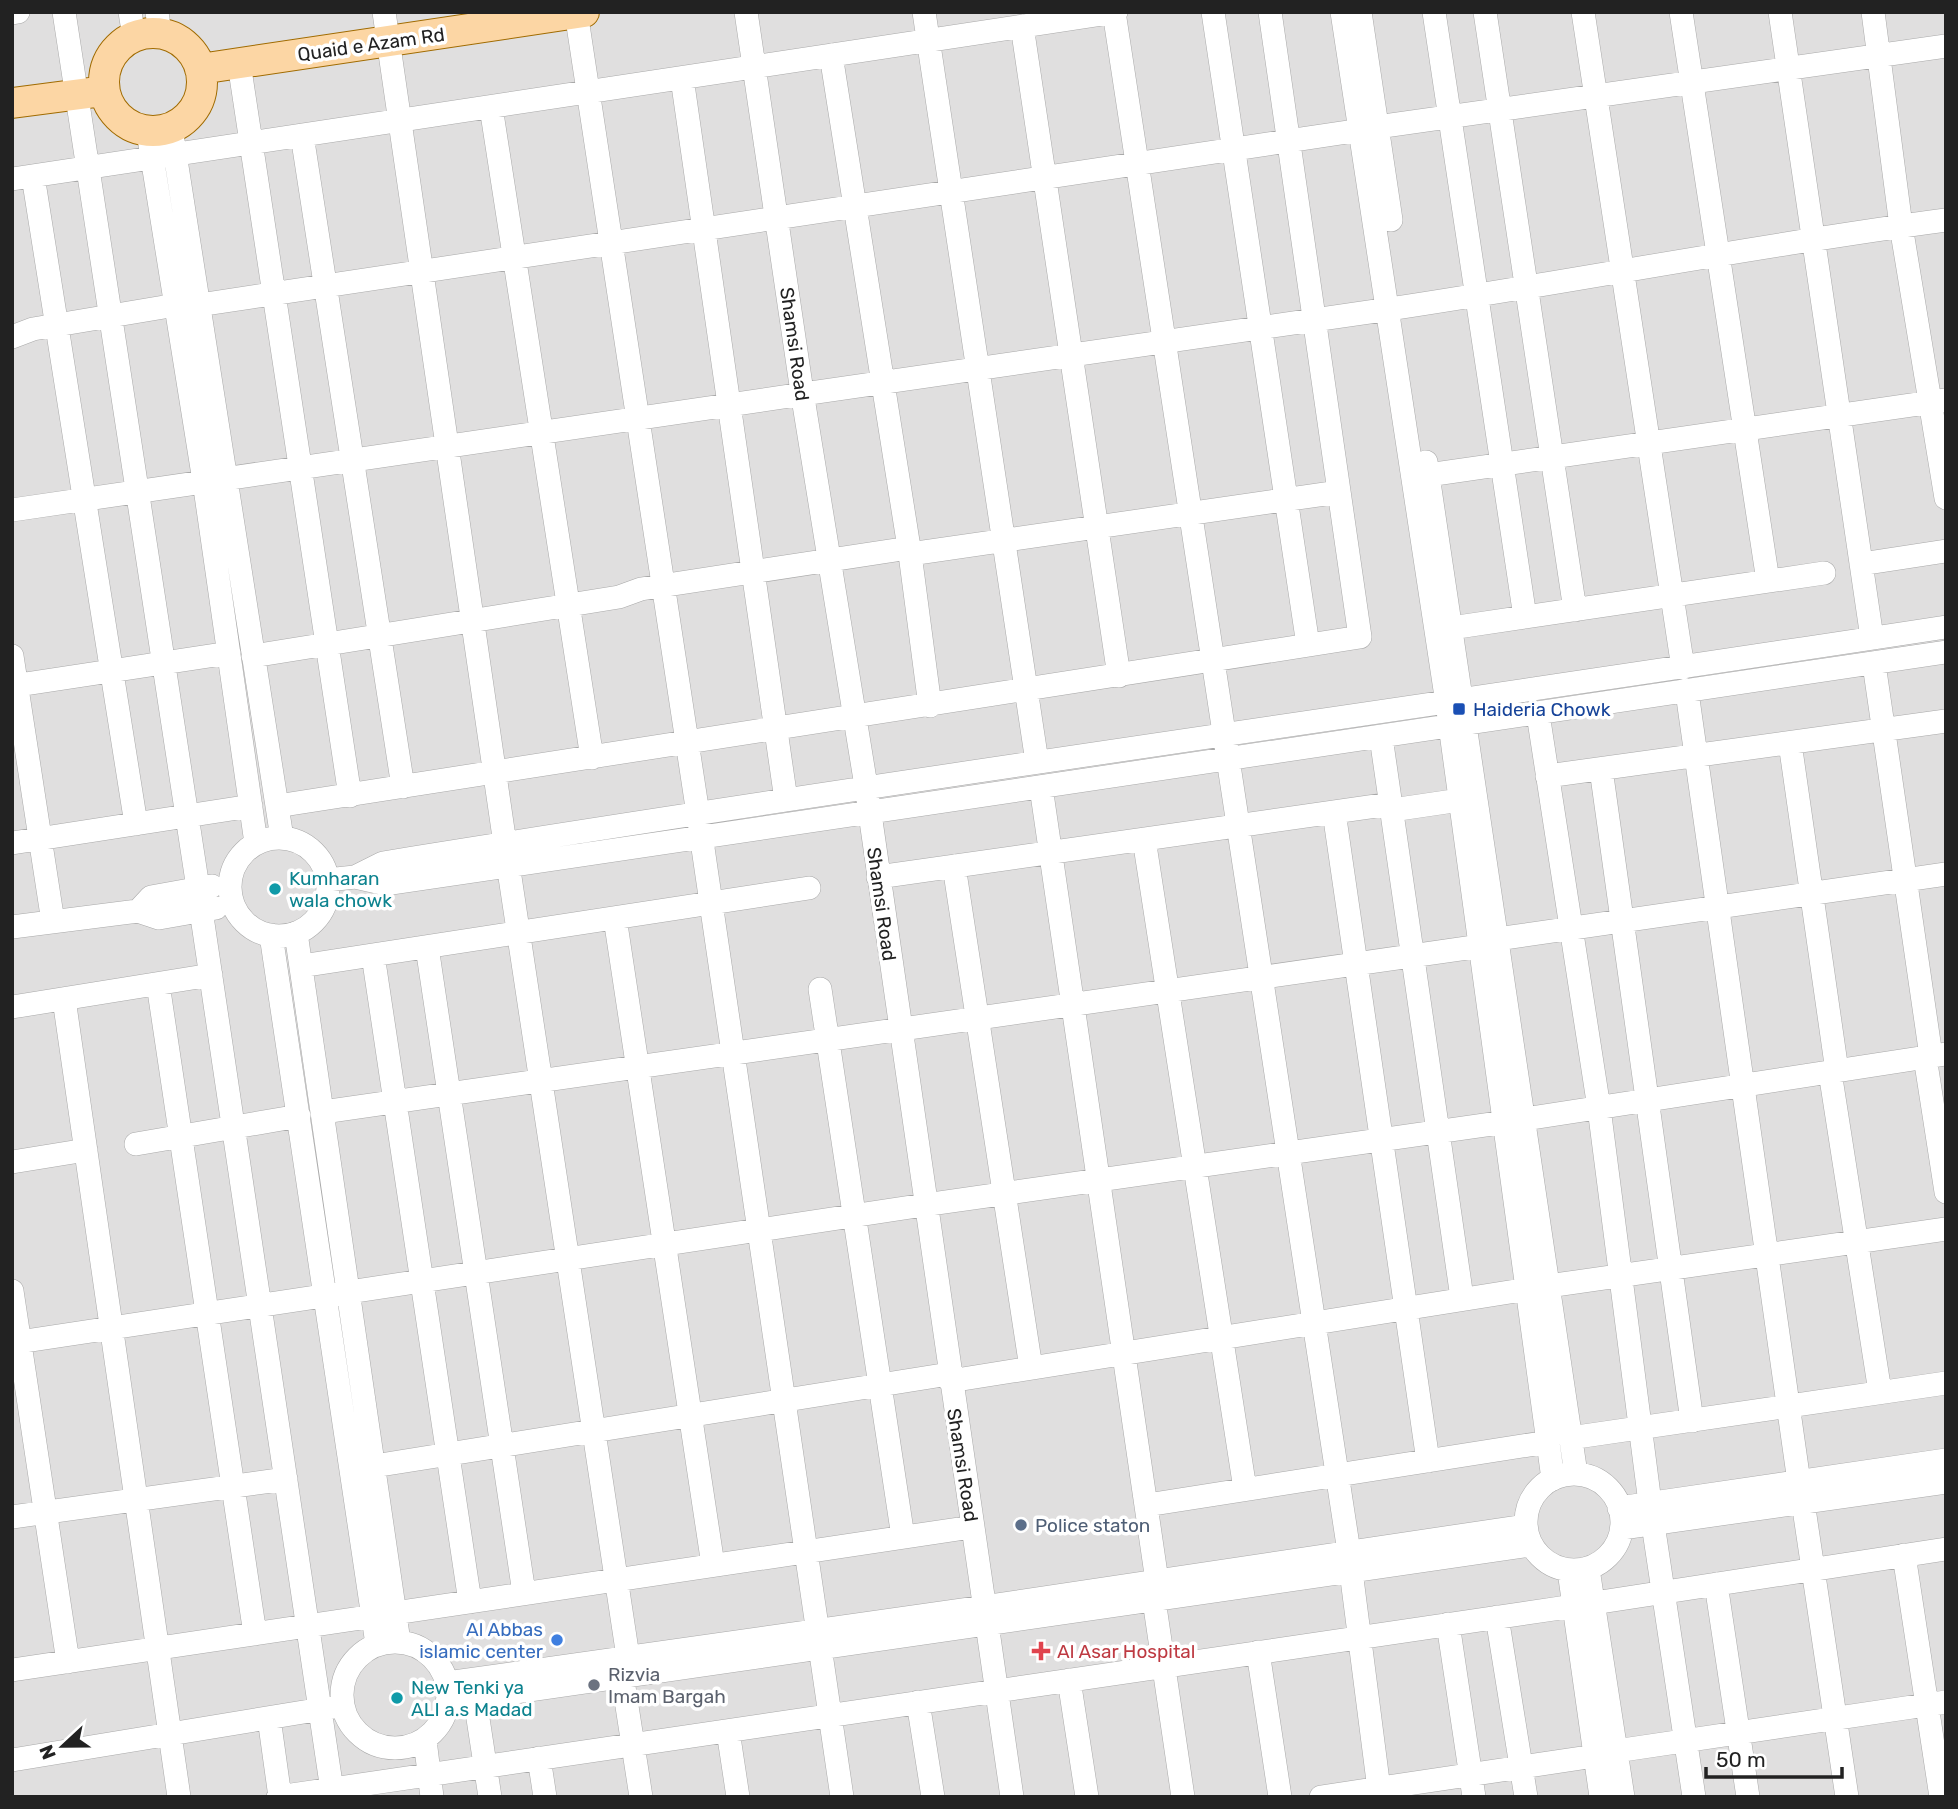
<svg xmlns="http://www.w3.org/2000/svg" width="1958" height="1809" viewBox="0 0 1958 1809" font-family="Rubik,sans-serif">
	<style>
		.residential { fill: #e0dfdf }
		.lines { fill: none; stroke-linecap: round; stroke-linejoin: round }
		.minor-casing { stroke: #a9a9a9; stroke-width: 24 }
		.major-casing { stroke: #a06b00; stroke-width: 32 }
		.minor { stroke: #fff; stroke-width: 23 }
		.major { stroke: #fcd6a4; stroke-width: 30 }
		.transit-dot { fill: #1a4fb4; stroke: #fff; stroke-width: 2.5 }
		.culture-dot { fill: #0f9aa8; stroke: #fff; stroke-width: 2.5 }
		.service-dot { fill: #5c6f8a; stroke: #fff; stroke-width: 2.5 }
		.shop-dot { fill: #3f7fe0; stroke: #fff; stroke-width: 2.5 }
		.health-dot { fill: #e0444e; stroke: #fff; stroke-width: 2.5 }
		.worship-dot { fill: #6b7280; stroke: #fff; stroke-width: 2.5 }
		.labels { text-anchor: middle; stroke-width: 7; stroke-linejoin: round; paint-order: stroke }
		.street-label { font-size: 19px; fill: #222; stroke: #fff }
		.transit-label { font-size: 19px; fill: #164399; stroke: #fff; text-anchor: start }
		.culture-label { font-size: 19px; fill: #0d838f; stroke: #fff; text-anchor: start }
		.service-label { font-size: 19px; fill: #4e5e75; stroke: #fff; text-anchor: start }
		.shop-label { font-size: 19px; fill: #366cbe; stroke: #fff; text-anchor: end }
		.health-label { font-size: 19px; fill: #be3a42; stroke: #fff; text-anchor: start }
		.worship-label { font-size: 19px; fill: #5b616d; stroke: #fff; text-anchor: start }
	</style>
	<rect width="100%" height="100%" fill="#f2efe9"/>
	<path class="residential" d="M12,12H1946V1797H12Z"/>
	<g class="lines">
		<g class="minor-casing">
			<path id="minor" d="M64,12L198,888
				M130,12L134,37
				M157,12L160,34
				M384,12L505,844L628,1657
				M576,12L698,814L842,1797
				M746,12L802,392L866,786L1012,1797
				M924,12L1037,762
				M1114,12L1349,1552
				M1213,12L1308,645
				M1342,12L1447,703L1553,1479
				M1360,12L1391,220
				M1434,12L1525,617
				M1485,12L1575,610
				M1583,12L1683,668
				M1681,12L1768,581
				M1780,12L1872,638
				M1873,12L1901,226L1946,498
				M12,13L18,12
				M1022,26L1119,676
				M831,55L910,554L930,706
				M239,63L350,796
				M682,78L786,800
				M491,107L592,758
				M1377,127L1946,46
				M171,128L282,838
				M148,132L204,481L256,843
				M302,135L403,787
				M33,176L136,824
				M12,179L1116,12
				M199,305L1361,130
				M12,337L33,329L176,305
				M1426,462L1576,1474
				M1428,475L1946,400
				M12,510C469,440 926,378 1383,310C1571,282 1757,245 1946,220
				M910,554L1339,492
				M1861,564L1946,551
				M1451,628L1824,573
				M12,656L53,922
				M253,656L619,597L641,589L909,548
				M1874,664L1931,1056
				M12,686L229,653
				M1687,692L1799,1482
				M1538,714L1599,1108L1650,1503
				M1381,737L1462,1298
				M1790,743L1837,1071
				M1601,769L1692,1421
				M1547,776L1946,721
				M1041,787L1157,1581
				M277,806L1360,637L1270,12
				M1334,812L1428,1461
				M230 887a49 49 0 1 1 98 0a49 49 0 1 1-98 0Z
				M1144,839L1245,1489
				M12,843L251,806
				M954,866L1031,1368
				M355,877L386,884L1946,652
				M878,877L1390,804L1399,809L1460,800
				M327,880L355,877L383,863C903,779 1425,707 1946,627
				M201,910L333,1797
				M138,911L151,897L212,886
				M615,918L713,1565
				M12,927L138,911L159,918L216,908
				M296,933L399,1642
				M271,935L377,1644
				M1497,939L1946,874
				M427,947L524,1593
				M373,955L470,1602
				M301,966L809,888
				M158,984L255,1634
				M820,989L903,1537
				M64,999L179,1797
				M12,1007L211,975
				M1925,1057L1946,1192
				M1830,1072L1880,1392
				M323,1112L1481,946
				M136,1144L299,1116
				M12,1162L86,1150
				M1548,1286L1946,1229
				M12,1291L68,1662
				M12,1343L924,1205L1506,1122L1946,1054
				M950,1381L1528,1289
				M1570,1438L1946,1383
				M374,1466L949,1374
				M1526 1522a48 48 0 1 1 96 0a48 48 0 1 1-96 0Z
				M1803,1502L1847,1797
				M1147,1505L1548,1442
				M1619,1508L1946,1460
				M12,1517L286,1479
				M1653,1524L1694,1797
				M1622,1528L1946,1482
				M1904,1555L1941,1797
				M1588,1569L1623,1797
				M1351,1571L1380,1797
				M1569,1571L1601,1797
				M1716,1584L1748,1797
				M1154,1600L1183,1797
				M1594,1603L1946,1549
				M1497,1617L1526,1797
				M1448,1624L1474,1797
				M342 1695a53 53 0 1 1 106 0a53 53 0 1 1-106 0Z
				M1258,1652L1280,1797
				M620,1661L641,1797
				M12,1670L972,1527
				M1069,1680L1087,1797
				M447,1683L984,1607L1525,1526
				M473,1686L490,1797
				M447,1702L1531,1545
				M918,1702L933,1797
				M269,1718L280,1797
				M728,1731L738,1797
				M425,1740L432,1797
				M1616,1751L1946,1702
				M539,1758L545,1797
				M12,1760L334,1707
				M278,1797L1574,1606
				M1321,1797L1595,1756"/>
		</g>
		<g class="major-casing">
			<path id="major" d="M104 82a49 49 0 1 1 98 0a49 49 0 1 1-98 0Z
				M200,69L584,12
				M12,103L104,91"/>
		</g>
		<use href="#minor" class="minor"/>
		<use href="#major" class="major"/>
	</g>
	<rect class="transit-dot" x="1452" y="702" width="14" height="14" rx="3.5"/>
	<g class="culture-dot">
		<circle cx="275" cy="889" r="7"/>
		<circle cx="397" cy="1698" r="7"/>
	</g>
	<circle class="service-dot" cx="1021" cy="1525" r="7"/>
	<circle class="shop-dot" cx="557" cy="1640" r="7"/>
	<path class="health-dot" d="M1037.5 1640.5h7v7h7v7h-7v7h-7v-7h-7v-7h7z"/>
	<circle class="worship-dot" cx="594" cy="1685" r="7"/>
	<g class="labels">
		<g class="street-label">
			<text transform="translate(371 44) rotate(-8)" y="7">Quaid e Azam Rd</text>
			<text transform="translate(795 344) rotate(82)" y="7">Shamsi Road</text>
			<text transform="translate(882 904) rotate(82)" y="7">Shamsi Road</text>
			<text transform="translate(963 1465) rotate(81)" y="7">Shamsi Road</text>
		</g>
		<g class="transit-label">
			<text x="1473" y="716">Haideria Chowk</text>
		</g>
		<g class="culture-label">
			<text x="289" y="885">Kumharan<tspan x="289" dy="22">wala chowk</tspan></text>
			<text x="411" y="1694">New Tenki ya<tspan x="411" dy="22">ALI a.s Madad</tspan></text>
		</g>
		<g class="service-label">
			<text x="1035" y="1532">Police staton</text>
		</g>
		<g class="shop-label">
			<text x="543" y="1636">Al Abbas<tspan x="543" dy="22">islamic center</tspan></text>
		</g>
		<g class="health-label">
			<text x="1057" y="1658">Al Asar Hospital</text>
		</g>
		<g class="worship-label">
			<text x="608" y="1681">Rizvia<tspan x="608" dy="22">Imam Bargah</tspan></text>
		</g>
	</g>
	<rect width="1958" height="1809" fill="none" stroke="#222222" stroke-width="28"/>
	<g transform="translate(63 1746) rotate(248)" stroke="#ffffff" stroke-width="5" paint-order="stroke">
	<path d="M0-5L12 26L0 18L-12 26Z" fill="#222222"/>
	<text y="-10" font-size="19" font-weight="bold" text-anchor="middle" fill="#222222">N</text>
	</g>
	<path d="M1706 1767v10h136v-10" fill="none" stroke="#222222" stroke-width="3.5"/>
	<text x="1716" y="1767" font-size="21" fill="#222222" stroke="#ffffff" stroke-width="5" paint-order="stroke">50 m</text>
</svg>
